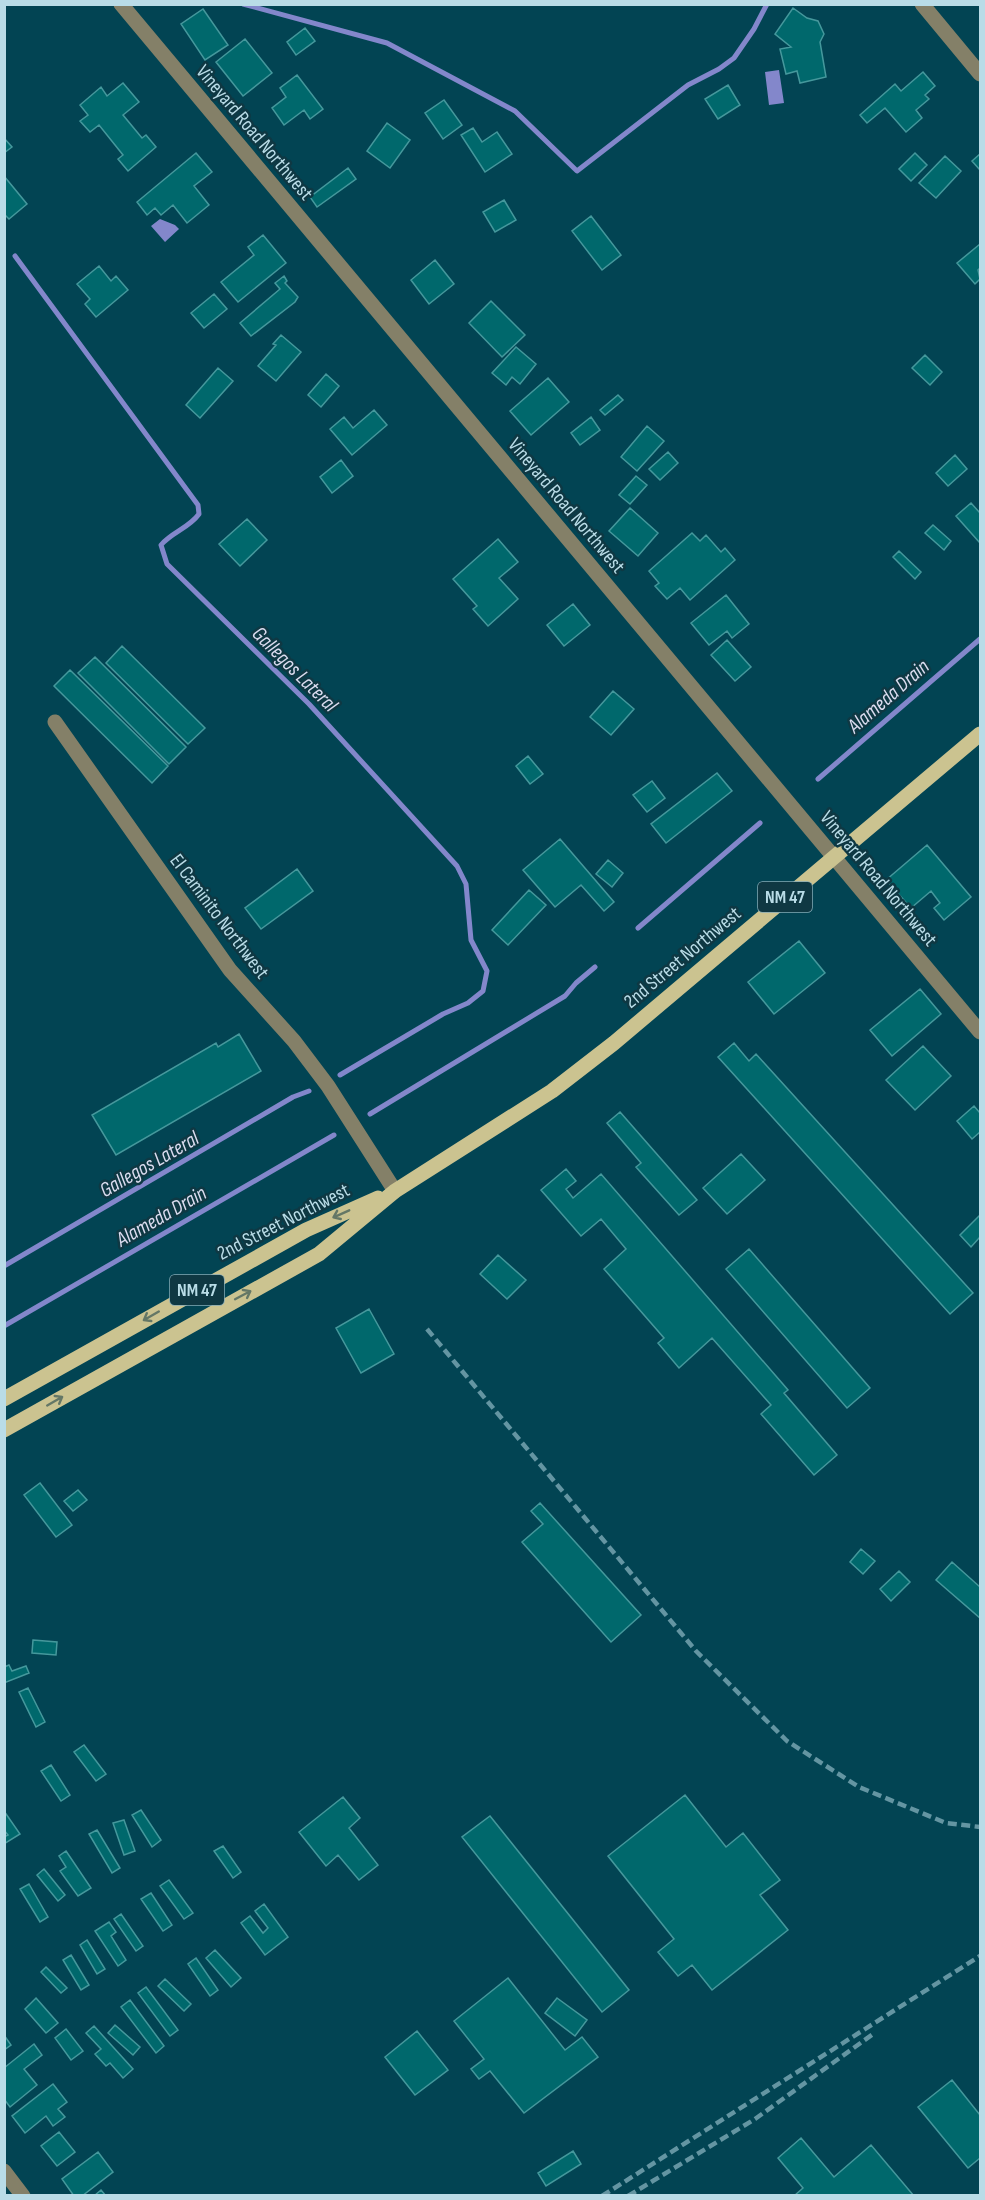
<svg xmlns="http://www.w3.org/2000/svg" width="985" height="2200" viewBox="0 0 985 2200" font-family="'Sofia Sans Condensed',sans-serif">
	<style>
		.water { fill: #8387cb }
		.lines { fill: none; stroke-linecap: round; stroke-linejoin: round }
		.stream { stroke: #8387cb; stroke-width: 5 }
		.building { fill: #00686c; stroke: #45989c; stroke-width: 1.5 }
		.minor { stroke: #848068; stroke-width: 15 }
		.major { stroke: #cbc390; stroke-width: 15 }
		.rail { stroke: #6495a2; stroke-width: 4.5; stroke-dasharray: 9 4.5; stroke-linecap: butt }
		.oneway { stroke: #647766 }
		.labels { text-anchor: middle; stroke-width: 5; stroke-linejoin: round; paint-order: stroke }
		.shield { fill: #0f3843; stroke: #86abb6; stroke-width: 1.5 }
		.shield-label { font-size: 18px; font-weight: bold; fill: #b9dce7 }
		.street-label { font-size: 20px; fill: #b9dce7; stroke: #0f3843 }
		.water-label { font-size: 21px; font-style: italic; fill: #dadcef; stroke: #0f3843 }
	</style>
	<rect width="100%" height="100%" fill="#024453"/>
	<path class="water" d="M779,70L784,103L769,105L765,72Z
		M160,219L175,225L179,229L165,242L151,226Z"/>
	<g class="lines">
		<path class="stream" d="M243,4L387,43L515,111L577,171L688,85L719,69L734,58L754,29L767,4
			M15,256L198,505L199,514C189,528 172,532 161,545L167,564L309,704L457,866L466,884L471,940L487,971L483,991L468,1003L443,1014L340,1075
			M818,779L980,639
			M638,928L760,823
			M370,1114L565,996L576,983L595,967
			M4,1266L293,1097L309,1091
			M4,1326L334,1135"/>
	</g>
	<path class="building" d="M793,8L807,18L818,21L824,34L820,42L826,77L800,83L797,71L786,74L780,49L791,47L775,34Z
		M203,9L228,45L205,60L181,24Z
		M305,28L315,41L296,55L287,42Z
		M245,39L272,73L243,96L216,62Z
		M923,72L935,86L925,95L929,99L916,110L922,118L906,132L885,108L867,123L860,115L895,84L901,91Z
		M297,75L323,109L310,119L304,110L284,125L272,108L286,97L280,88Z
		M123,83L139,102L123,115L142,138L146,135L156,147L128,171L118,159L123,155L99,125L90,132L80,121L88,115L80,105L101,87L107,96Z
		M728,85L740,105L718,119L705,99Z
		M444,100L462,125L443,139L425,113Z
		M387,123L410,140L390,168L367,151Z
		M473,128L482,142L497,132L512,154L485,172L461,135Z
		M4,138L12,147L4,153Z
		M196,153L212,172L194,186L209,205L187,223L173,205L161,215L155,208L147,215L137,202Z
		M915,153L927,165L911,181L899,169Z
		M980,154V170L972,161Z
		M945,156L961,171L936,198L919,183Z
		M348,168L356,179L317,207L310,197Z
		M4,176L27,204L9,219L4,214Z
		M504,200L516,220L495,232L483,212Z
		M591,216L621,255L602,270L572,231Z
		M263,235L286,263L238,302L221,282L254,255L248,247Z
		M980,244V268L978,270L980,279L975,284L957,263Z
		M435,260L454,284L429,304L411,280Z
		M99,266L111,281L116,276L128,290L96,317L85,304L90,299L77,284Z
		M284,276L287,281L285,283L298,297L295,302L251,336L240,323L280,289L275,283Z
		M214,294L227,309L204,328L191,313Z
		M491,301L525,335L502,357L469,323Z
		M281,335L301,352L276,381L258,366L276,345L273,344Z
		M516,347L536,364L520,384L512,377L506,385L492,373Z
		M925,355L942,372L930,385L912,368Z
		M218,368L233,381L200,418L186,405Z
		M326,374L339,386L321,407L308,395Z
		M548,378L569,402L531,435L510,411Z
		M618,395L623,400L605,415L600,410Z
		M374,410L387,425L352,455L330,429L344,417L353,428Z
		M591,417L600,430L580,445L571,433Z
		M647,426L664,441L637,471L621,457Z
		M668,452L678,463L660,480L649,469Z
		M955,455L967,469L948,486L936,473Z
		M341,460L353,476L332,493L320,477Z
		M636,476L647,485L630,504L619,495Z
		M971,503L980,513V543L956,516Z
		M630,508L658,533L638,556L609,531Z
		M247,519L267,540L240,566L219,544Z
		M933,525L951,541L944,550L925,533Z
		M692,533L700,541L706,535L721,552L725,548L735,560L690,600L680,588L667,599L655,586L659,583L649,571Z
		M498,539L518,562L499,578L518,599L488,626L473,609L477,606L453,579Z
		M899,551L921,572L915,579L893,557Z
		M726,595L749,624L732,638L727,631L709,645L691,623Z
		M573,604L590,625L564,646L547,625Z
		M727,640L751,667L735,681L711,655Z
		M122,646L205,728L188,744L106,663Z
		M95,657L186,747L169,764L78,673Z
		M70,670L168,766L152,783L54,686Z
		M613,691L634,709L611,735L590,717Z
		M528,756L543,774L530,784L516,766Z
		M717,773L732,791L666,843L651,824Z
		M652,781L665,798L647,812L633,795Z
		M560,839L614,902L604,911L581,885L555,907L523,870Z
		M927,845L971,897L944,920L934,908L940,903L931,891L911,908L886,880Z
		M608,860L623,873L612,887L596,874Z
		M297,869L313,891L261,929L245,908Z
		M529,890L546,905L508,945L492,930Z
		M799,941L825,973L774,1014L748,982Z
		M920,989L941,1014L892,1056L870,1030Z
		M239,1034L261,1071L116,1155L92,1115L216,1043L218,1047Z
		M734,1043L749,1061L756,1054L973,1293L950,1314L718,1057Z
		M923,1046L951,1076L915,1110L886,1080Z
		M974,1106L980,1113V1132L972,1139L957,1121Z
		M620,1112L697,1200L679,1215L636,1167L641,1163L607,1123Z
		M741,1154L765,1180L727,1214L703,1188Z
		M566,1169L576,1181L566,1189L573,1198L601,1174L788,1390L784,1393L837,1455L814,1475L761,1414L771,1405L712,1338L679,1368L658,1343L664,1338L604,1269L626,1249L601,1219L581,1236L541,1190Z
		M980,1215V1237L971,1247L960,1235Z
		M749,1249L870,1388L847,1408L726,1269Z
		M498,1255L526,1280L507,1299L480,1274Z
		M369,1309L394,1354L361,1373L336,1328Z
		M40,1483L72,1525L56,1537L24,1495Z
		M78,1490L87,1500L73,1511L64,1501Z
		M540,1503L641,1615L611,1642L522,1542L543,1524L531,1511Z
		M861,1549L875,1561L863,1574L850,1562Z
		M952,1562L980,1587V1618L936,1580Z
		M899,1571L910,1582L891,1601L880,1589Z
		M33,1640L57,1642L56,1655L32,1653Z
		M9,1665L12,1671L26,1666L29,1673L4,1683V1667Z
		M28,1688L45,1722L36,1727L19,1692Z
		M84,1745L106,1774L96,1781L74,1752Z
		M51,1765L70,1795L61,1801L41,1771Z
		M685,1795L726,1847L743,1833L780,1880L760,1895L788,1930L712,1990L692,1965L678,1976L658,1952L674,1939L608,1856Z
		M343,1797L360,1818L349,1828L378,1865L359,1880L338,1855L326,1866L299,1832Z
		M141,1810L161,1840L152,1847L132,1815Z
		M4,1811L20,1834L4,1844V1837L8,1835L4,1830Z
		M490,1816L629,1990L602,2012L462,1837Z
		M124,1820L135,1851L124,1855L113,1823Z
		M97,1830L120,1868L112,1873L89,1834Z
		M223,1846L241,1872L233,1878L214,1851Z
		M66,1851L91,1888L78,1896L60,1871L66,1867L59,1856Z
		M44,1869L65,1895L58,1901L37,1875Z
		M169,1880L193,1913L184,1919L160,1886Z
		M29,1884L48,1917L40,1922L20,1889Z
		M151,1893L172,1925L163,1931L141,1899Z
		M264,1904L288,1937L265,1955L241,1923L250,1916L263,1933L268,1928L255,1911Z
		M121,1914L143,1946L136,1951L114,1919Z
		M109,1922L116,1932L111,1936L126,1960L118,1966L95,1931Z
		M87,1940L105,1969L97,1974L80,1945Z
		M215,1950L241,1978L231,1987L206,1958Z
		M71,1955L89,1985L81,1990L63,1960Z
		M196,1958L218,1990L210,1996L188,1964Z
		M46,1967L67,1988L61,1993L41,1972Z
		M508,1978L565,2050L582,2037L598,2057L524,2113L490,2071L479,2079L471,2069L484,2059L454,2021Z
		M165,1979L191,2004L184,2011L158,1986Z
		M146,1987L178,2030L170,2036L138,1993Z
		M36,1998L58,2023L46,2033L25,2009Z
		M557,1998L587,2020L575,2036L545,2013Z
		M130,2000L164,2046L156,2053L121,2007Z
		M115,2025L140,2047L133,2055L108,2033Z
		M94,2026L133,2069L123,2078L110,2063L106,2066L95,2054L101,2049L86,2033Z
		M66,2029L83,2051L71,2060L55,2038Z
		M417,2031L448,2070L415,2095L385,2057Z
		M4,2035L11,2045L4,2050Z
		M34,2044L42,2055L24,2069L37,2085L10,2107L4,2099V2068Z
		M952,2080L980,2115V2158L968,2168L918,2107Z
		M53,2084L67,2102L58,2109L65,2117L53,2126L46,2116L25,2133L12,2116Z
		M59,2132L75,2152L57,2166L41,2146Z
		M801,2138L834,2177L871,2145L914,2196H794L803,2188L778,2158Z
		M573,2151L581,2164L546,2186L538,2173Z
		M98,2152L113,2172L82,2196H74L62,2179Z
		M101,2190L106,2196H94Z"/>
	<g class="lines">
		<path class="minor" d="M121,4L980,1032
			M922,4L980,74
			M55,722L230,970L294,1041L328,1086L395,1191
			M4,2171L23,2196"/>
		<path class="major" d="M4,1399L306,1230L378,1198
			M4,1430L319,1254L395,1191L552,1091L614,1043L980,734"/>
		<path class="rail" d="M427,1329L696,1651L787,1741L859,1787L946,1823L980,1827
			M602,2196L980,1956
			M628,2196L755,2119L873,2034"/>
	</g>
	<defs><path id="oneway-shaft" d="M-6 0H5M1.5-3L5.5 0L1.5 3" fill="none" stroke-width="1.6" stroke-linecap="round" stroke-linejoin="round" transform="scale(1.5)"/></defs>
	<g class="oneway">
		<use href="#oneway-shaft" transform="translate(341 1214) rotate(156)"/>
		<use href="#oneway-shaft" transform="translate(243 1295) rotate(-28)"/>
		<use href="#oneway-shaft" transform="translate(151 1316) rotate(150)"/>
		<use href="#oneway-shaft" transform="translate(55 1401) rotate(-30)"/>
	</g>
	<g class="labels">
		<g class="shield">
			<rect x="758" y="882" width="54" height="30" rx="4.5"/>
			<rect x="170" y="1275" width="54" height="30" rx="4.5"/>
		</g>
		<g class="shield-label">
			<text x="785" y="903">NM 47</text>
			<text x="197" y="1296">NM 47</text>
		</g>
		<g class="street-label">
			<text transform="translate(255 132) rotate(50)" y="7">Vineyard Road Northwest</text>
			<text transform="translate(567 505) rotate(50)" y="7">Vineyard Road Northwest</text>
			<text transform="translate(879 878) rotate(50)" y="7">Vineyard Road Northwest</text>
			<text transform="translate(220 916) rotate(53)" y="7">El Caminito Northwest</text>
			<text transform="translate(682 957) rotate(-40)" y="7">2nd Street Northwest</text>
			<text transform="translate(283 1221) rotate(-27)" y="7">2nd Street Northwest</text>
		</g>
		<g class="water-label">
			<text transform="translate(295 669) rotate(45)" y="7">Gallegos Lateral</text>
			<text transform="translate(888 696) rotate(-41)" y="7">Alameda Drain</text>
			<text transform="translate(149 1164) rotate(-30)" y="7">Gallegos Lateral</text>
			<text transform="translate(161 1216) rotate(-30)" y="7">Alameda Drain</text>
		</g>
	</g>
	<rect width="985" height="2200" fill="none" stroke="#b9dce7" stroke-width="12"/>
</svg>
